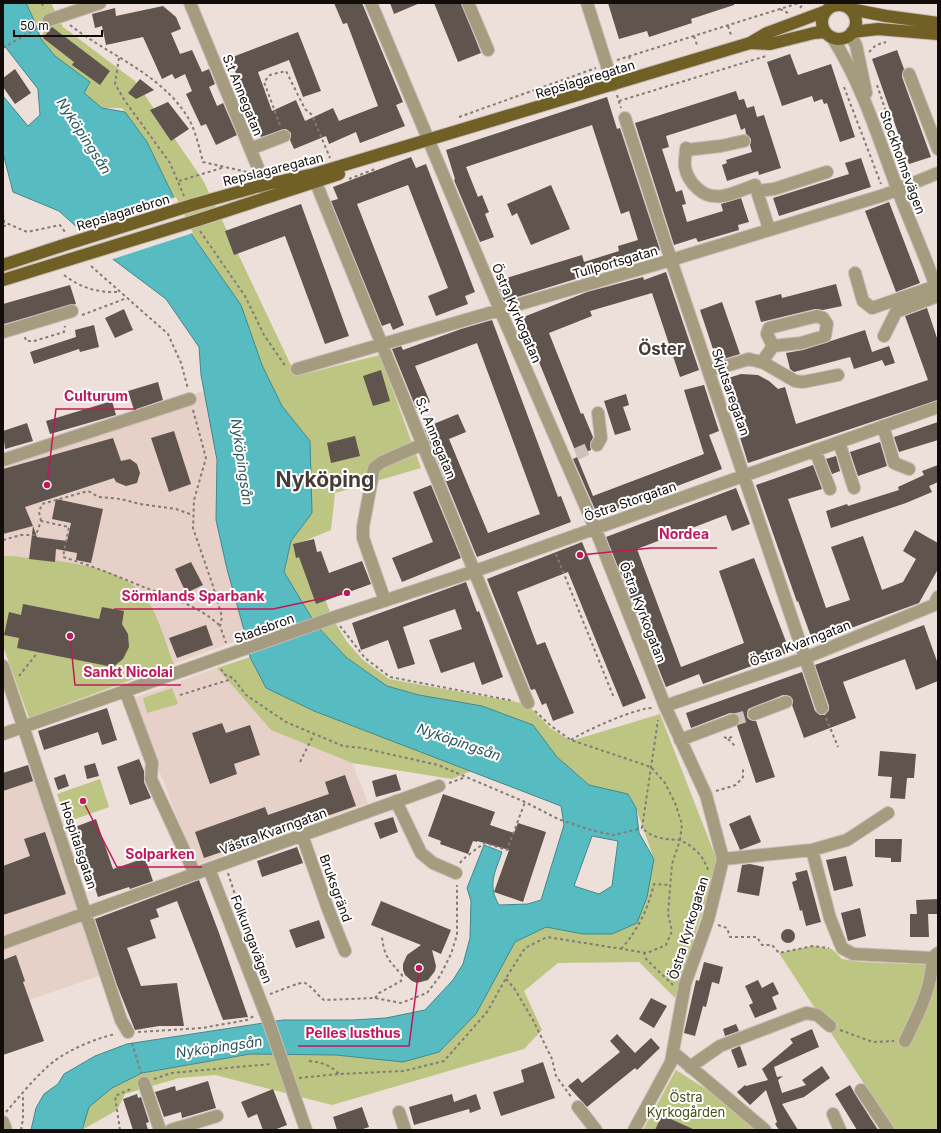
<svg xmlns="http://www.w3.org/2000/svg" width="941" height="1133" viewBox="0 0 941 1133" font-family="Inter,sans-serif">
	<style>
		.built { fill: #e6d0c7 }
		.green { fill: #bdc582 }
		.water { fill: #57bcc1; stroke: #42888a; fill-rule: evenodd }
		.pier { fill: #eddfd9 }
		.building { fill: #60544f }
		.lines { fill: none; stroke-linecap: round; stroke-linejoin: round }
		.minor-tunnel { stroke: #ccc0ba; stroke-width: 12; stroke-dasharray: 12 6; stroke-linecap: butt }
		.minor-casing { stroke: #cabdb8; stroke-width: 14 }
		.major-casing { stroke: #cabdb8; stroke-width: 14 }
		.path { stroke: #847a76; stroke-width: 2; stroke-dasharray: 3 3; stroke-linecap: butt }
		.minor { stroke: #a59c7f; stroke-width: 12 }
		.major { stroke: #716026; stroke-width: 12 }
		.major-bridge-casing { stroke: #cabdb8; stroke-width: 14; stroke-linecap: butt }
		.major-bridge { stroke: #716026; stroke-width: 12 }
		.labels { text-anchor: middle; stroke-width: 4; stroke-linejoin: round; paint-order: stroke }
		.street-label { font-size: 13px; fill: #120d0b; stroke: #fff }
		.park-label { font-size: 13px; fill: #464b15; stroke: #fff }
		.water-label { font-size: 14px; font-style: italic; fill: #295659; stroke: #fff }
		.district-label { font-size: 17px; font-weight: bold; fill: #463b36; stroke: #fff }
		.town-label { font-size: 21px; font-weight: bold; fill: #463b36; stroke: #fff }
		.leader { fill: none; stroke: #c2185b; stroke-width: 1.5 }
		.callout-dot { fill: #c2185b; stroke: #fff; stroke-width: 1.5 }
		.callout-label { font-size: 14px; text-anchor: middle; font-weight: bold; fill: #c2185b; stroke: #fff; stroke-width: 4; stroke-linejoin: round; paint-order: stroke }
	</style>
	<rect width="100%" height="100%" fill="#eddfd9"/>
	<path class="built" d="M204,391L217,460L216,520L227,569L246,637L174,664L160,627L62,562L11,556H3V454Z
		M217,668L271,730L352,763L368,803L196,865L131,699Z
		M34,763L110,972L3,1009V773Z"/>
	<path class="green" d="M26,3H51L63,27L135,81L203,180L296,376L380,355L421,468L335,493L331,530L302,542L333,619L347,642L363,660L389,679L527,704L550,728L571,741L660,714L718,863L675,998L639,962L558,963L524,991L542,1030L524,1049L332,1105L215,1075L179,1078L125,1094L117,1110L82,1130L89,1107L112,1088L142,1073L250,1054L336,1055L403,1062L476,1014L515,942L546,927L583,934L654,859L636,808L628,794L589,785L557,757L533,725L387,686L347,658L316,625L284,572L291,541L312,513L310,441L282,406L262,365L241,305L192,235L147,142L122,108H102L84,93L90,82L55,56L41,39L44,31L34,20Z
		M3,556H11C49,560 121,563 145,597C158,613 166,645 174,664L29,718L3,646Z
		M250,657L266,688L314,711L471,771L452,779L352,763L271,730L217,668Z
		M172,688L178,704L147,713L143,698Z
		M100,779L109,807L67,822L57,794Z
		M813,946L832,949L842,959L861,962L938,965V1130H892L885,1116L779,953Z
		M676,1070L717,1096L758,1130H643Z"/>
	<path class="water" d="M3,3H26L34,20L41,39L55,56L90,82L84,93L102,108L125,112L147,142L192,235L241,305L262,365L282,406L310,441L312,513L291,541L284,572L316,625L347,658L387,686L419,695L482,706L533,725L557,757L589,785L628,794L636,808L639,833L654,859L647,897L637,923L612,934H583L546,927L515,942L476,1014L439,1052L403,1062L336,1055L250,1054L142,1073L112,1088L89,1107L82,1130H31L36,1108L44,1094L58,1084L64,1074L95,1056L127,1044L283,1020H353L386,1018L425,1010L453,980L463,964L470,938L471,901L467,888L484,845L502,852C495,873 487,885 499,905L528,904L541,900L564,825L561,806L314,711L266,688L250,657L246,637L227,569L216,520L217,460L201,375L199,347L166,299L110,257L59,211L13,192L3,153V96L28,126L40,115L38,89L3,44ZM592,836L618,841L612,886L599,894L574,886Z"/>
	<path class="pier" d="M176,197L193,233L110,260L75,228Z"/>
	<path class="building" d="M334,3H362L403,102L396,105L405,126L360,143L356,132L329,144L326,136L294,149L290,140L291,133L286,129L261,137L230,58L298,32L321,91L303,97L289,60L258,72L272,111L296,100L305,121L333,108L339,121L378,106L347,23L343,24Z
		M390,3H420L394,14Z
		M434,3H461L481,53L458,62Z
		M608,3H734V5L691,19L692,23L649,37L647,31L619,39Z
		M163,6L176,17L181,29L171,33L180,54L192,50L202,72L209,69L215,84L209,87L217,106L223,103L237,135L216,145L206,124L201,126L186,94L192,91L185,74L175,79L172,74L162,79L143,37L106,45L102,26L95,28L92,14L115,8L116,16Z
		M52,27L110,71L100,85L72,65L74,62L43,38Z
		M897,50L904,69L902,77L931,157L909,164L872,59Z
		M790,54L798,75L831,64L855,137L840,142L827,103L824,104L822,99L814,102L812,96L782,106L767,62Z
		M15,69L31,93L15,104L3,87V78Z
		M140,79L154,90L136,99L128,93Z
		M736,91L739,100L744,99L747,108L754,106L757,117L764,115L781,168L759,175L758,171L727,181L722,165L727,163L726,160L752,152L750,145L751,139L746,134L745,128L741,130L736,114L666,136L669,147L662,149L676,192L682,190L686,204L682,205L687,222L723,211L721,204L741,198L749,222L738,225L739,230L698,242L696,238L674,245L635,123Z
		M607,97L617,129L620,128L660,250L656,251L657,254L504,301L498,286L501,285L500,280L582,255L584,262L619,251L618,246L638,240L629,211L621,214L592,125L466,167L478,197L482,195L489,212L485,214L494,237L480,242L454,180L455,179L446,150Z
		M168,102L189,129L171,141L150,110Z
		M411,157L416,168L426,164L475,292L465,296L468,304L436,316L428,296L448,288L408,185L357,204L404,325L393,330L390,323L382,326L331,201L338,199L333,187Z
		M861,158L871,187L779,216L773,198L849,174L845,163Z
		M551,185L570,229L531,245L517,213L512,216L507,204Z
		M889,202L920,283L896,292L865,211Z
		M301,204L349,336L325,344L285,236L234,255L225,231Z
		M666,272L699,370L680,377L652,293L590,311L592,316L549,333L581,414L583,413L593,437L590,445L591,450L577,455L521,318L587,292L643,277L644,280Z
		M836,284L842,306L823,310L815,309L761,322L755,301L781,294L782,298Z
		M70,285L76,304L4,324L3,304Z
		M722,302L740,354L717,361L700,310Z
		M927,308L938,341V400L748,463L722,380L741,374L758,375L769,381L778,389L785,387L796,424L928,380L905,316Z
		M124,309L133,330L115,338L105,318Z
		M492,320L558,497L561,496L571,522L477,557L424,428L458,414L466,432L449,439L488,533L540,514L477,343L415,366L430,402L416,408L392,349L401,346L403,350L461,329Z
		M94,325L99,347L80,352L79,349L34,364L30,352L76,337L75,330Z
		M865,330L872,352L889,346L895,363L885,366L882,360L854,369L850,357L794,372L790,369L786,353L803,350Z
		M381,370L390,401L373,406L363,376Z
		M158,382L163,400L134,410L128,391Z
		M704,385L719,431L709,435L722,469L598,516L573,459L577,457L593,496L704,454L684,390Z
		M626,394L629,405L623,407L631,430L615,435L604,401Z
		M112,401L116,415L50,434L46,421Z
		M938,422V440L899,452L894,437Z
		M27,423L33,441L5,449L3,431Z
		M174,431L191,484L169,492L151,438Z
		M355,436L360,456L331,463L327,443Z
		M113,438L121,461L130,459L137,464L140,473L137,483L126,486L116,482L114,478L25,507L33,526L3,534V469Z
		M880,442L887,466L858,476L850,452Z
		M836,456L840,471L832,474L826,459Z
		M813,465L822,489L788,499L826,608L850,600L831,547L863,536L882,590L903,582L916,559L903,551L915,530L938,543V569L919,603L813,642L798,601L797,602L756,485Z
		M938,465V482L929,486L932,492L906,503L831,528L826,511L847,504L848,506L899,490L898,487L924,475L922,471Z
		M431,485L461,558L402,582L392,558L433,542L413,492Z
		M736,488L750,524L732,531L726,515L637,549L681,667L744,643L719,571L754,558L790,652L703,684L699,674L666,687L606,537Z
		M56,499L103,509L91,563L76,560L77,553L56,549L55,562L29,559L33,526L37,537L67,541L71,523L52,519Z
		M314,539L317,552L321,551L329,573L362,561L371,584L316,604L299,557L296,558L293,544Z
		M582,542L646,698L623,707L568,572L517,592L537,645L545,642L574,713L553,721L546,703L542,705L535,689L531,690L487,579Z
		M191,562L203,585L186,593L175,569Z
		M466,582L477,612L479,611L503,677L482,685L474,662L441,673L429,640L462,629L455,609L403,627L415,664L398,669L388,640L361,650L352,623Z
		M23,604L99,619L102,607L124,611L122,624L128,634L129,647L123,659L113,667L17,648L19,638L4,635L9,612L21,615Z
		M206,625L213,645L177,658L169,638Z
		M924,625L938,664V681L916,690L905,659L843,682L856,718L804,738L792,705L793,700L790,696L783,695L748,709L747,717L750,720L756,721L775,777L756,783L737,726L740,721L737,714L730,713L691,728L686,713L802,672L815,711L820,715H825L829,710V706L815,665Z
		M107,708L117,740L102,745L98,732L44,750L38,731Z
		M222,723L226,733L250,725L260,755L234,764L237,774L210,784L192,733Z
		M880,751L916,754L914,778H907L905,799L890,798L892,777L878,776Z
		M139,759L144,771V782L151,798L130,805L117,767Z
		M95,763L99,776L87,779L84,766Z
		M28,765L33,781L3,791V773Z
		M65,774L69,786L58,790L54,778Z
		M396,774L401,790L376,797L372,781Z
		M345,775L356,806L204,858L195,832L265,807L268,815L329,794L325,782Z
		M443,794L495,812L490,825L514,833L518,823L546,832L523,902L494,892L509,850L477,841V842L473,841L468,854L440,844L441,841L428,836Z
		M750,815L761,842L740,850L729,824Z
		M393,817L398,832L380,839L374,823Z
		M96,819L113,869L145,858L153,881L130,889L129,887L98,897L75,827Z
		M45,832L66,894L3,915V866L30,856L24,839Z
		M875,839H902L901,862H891V858L875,857Z
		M297,847L303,863L262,877L257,861Z
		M846,856L853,886L834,891L826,860Z
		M750,864L764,867L759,896L737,892L742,865Z
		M807,870L821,922L806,926L802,910L800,911L792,882L797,880L795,873Z
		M199,880L219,933L248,1017L223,1020L177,901L156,909L159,917L150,920L156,938L127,948L141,986L177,983L184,1026H159L135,1030L117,985L95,919Z
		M938,899V914H928L929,937H910V914H917L916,900Z
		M381,901L451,930L441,954L432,950L436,966L435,971L428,980L417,983L412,981L405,975L403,970V964L407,955L421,945L371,925Z
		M860,908L866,936L848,941L841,913Z
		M319,920L325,938L296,948L289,930Z
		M781 936a7 7 0 1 1 14 0a7 7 0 1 1-14 0Z
		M16,955L25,981L23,982L44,1041L3,1055V960Z
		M704,962L723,967L719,984L712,982L706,1007L703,1006L695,1036L684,1033L696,980L699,981Z
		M758,980L762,988L773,982L779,994L772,997L777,1009L755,1018L749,1005L753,1003L745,986Z
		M651,998L667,1006L654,1028L639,1019Z
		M736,1024L739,1031L725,1036L723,1029Z
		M812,1029L819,1047L774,1067L777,1077L783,1076L778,1080L782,1093L806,1085L802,1080L822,1066L830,1078L804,1097L782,1104L798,1130H779L775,1124L777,1122L766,1090L750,1105L737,1092L745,1085L746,1086L768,1080L762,1069L793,1043L790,1039Z
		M617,1034L635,1053L651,1038L660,1048L637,1070L635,1068L587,1107L568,1086L578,1078L582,1083L620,1052L610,1041Z
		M740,1046L747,1065L738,1068L731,1050Z
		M543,1062L555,1098L501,1116L493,1092L524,1082L521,1070Z
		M208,1081L216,1108L182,1118L181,1112L164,1117L155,1092L175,1086L176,1091Z
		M850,1085L855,1094L878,1130H857L835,1094Z
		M273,1089L287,1125L274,1130H263L257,1114L248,1118L241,1102Z
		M137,1094L138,1098L141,1097L149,1122L146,1123L148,1130H133L123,1099Z
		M452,1094L454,1102L476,1094L481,1109L470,1113L469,1109L414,1125L409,1107Z
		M362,1107L369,1127L360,1130H337L333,1117Z
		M662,1115L695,1130H655Z"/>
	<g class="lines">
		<path class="minor-tunnel" d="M576,454L597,445
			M733,720L754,714"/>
		<g class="minor-casing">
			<path id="minor" d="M190,3L261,175L266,195
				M371,3L500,310L595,528L665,706L706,795L723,859L708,920L685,984L671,1062L634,1130
				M468,3L488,50
				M587,3L613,85
				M49,20L100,3
				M850,35L856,45L866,93
				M832,37C862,84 878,137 897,188C910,223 926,257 938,293
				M909,74L938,149
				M625,118L671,260L822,708
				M686,148C686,154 684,161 685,167C686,174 691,183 697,188C714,205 736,192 755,185L769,229
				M250,149L284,136
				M686,150L721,146L744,141
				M316,183L528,703
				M757,191L774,189L827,172
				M855,273L863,301L872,308L936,286
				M3,332L72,311
				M884,336L896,312L938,296
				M762,362L773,346L801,343L825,336L827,324L823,318L817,316L769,328L767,334L773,346
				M297,369L671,260L884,195L938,173
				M709,371L749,359L764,363L795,381L803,382L838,375
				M883,426L894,463L909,469
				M839,442L854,488
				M597,445L601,438L598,413
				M815,450L830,489
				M3,460L190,399
				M385,601L363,538V527L374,468L382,462L423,444
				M3,666L121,1020L128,1032
				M125,690L152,763L151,779L195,874
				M665,706L805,658L934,605L938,597
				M754,714L786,702
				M3,734L335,617L475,571L938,407
				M680,740L733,720
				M396,801L421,853L433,863L456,873
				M302,835L328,909L345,951
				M812,850L830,918L842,948L853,954L932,958L938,953
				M723,859L812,850L847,840L888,813
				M209,869L268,1020L306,1130
				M3,943L439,786
				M905,1041C917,1016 933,987 932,958
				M673,1052L765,1130
				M690,1067L720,1046L806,1013L817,1015L830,1026
				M144,1083L160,1130
				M861,1090L888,1130
				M578,1107L596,1130
				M399,1112L405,1130
				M833,1114L840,1130
				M3,1122L6,1130
				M171,1130L217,1116"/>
		</g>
		<g class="major-casing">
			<path id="major" d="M822 22a17 17 0 1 1 34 0a17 17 0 1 1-34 0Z
				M850,9L886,16L938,23
				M852,32L878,29L938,34
				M750,43L770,44L814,33L825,32
				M192,205L263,185L314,174L750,43L767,33L826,11
				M198,220L339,174
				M3,265L61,246
				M3,280L71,259"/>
		</g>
		<path class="path" d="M42,3L44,9
			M800,8L804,3
			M780,9L788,13
			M70,25C108,55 160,73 187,116C195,128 199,147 203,162L247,172
			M728,26L731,35
			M694,36L697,45
			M3,48L39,27
			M869,52L876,45L886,42
			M629,56L632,67
			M119,58L115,84L125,101L170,163L184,196
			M617,60L799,3
			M877,85L907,174
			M844,87L881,184
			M617,95L621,108
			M619,101L766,56
			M459,117L596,68
			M280,125L264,82L270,75L286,71L305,109L312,115L330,158
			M349,179L375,169
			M179,181L225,167
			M915,195L921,214
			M3,214L4,222L27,232L60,225L65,232
			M3,227L8,224
			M200,231L245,296L264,335L286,367
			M91,266L168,334L181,363L188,389
			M64,275C81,288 98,293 120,292
			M82,315L127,298
			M25,337L26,341H34L64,332L65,326
			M193,410L206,458L194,500L193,528L213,586L222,617L220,626L226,643
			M41,521L39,512L42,504L88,491L99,497L121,499L140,504L176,509L193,515
			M3,540L21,535H36L41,521L69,527L63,557C89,565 115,575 141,586C167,596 200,606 220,626
			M556,554L614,698
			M340,626L365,658L390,677L514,701
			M221,669L224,674L233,678L246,695L286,722L343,746L362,748L438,765L525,802L558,819L594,831L614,835L642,828
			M19,676L38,652
			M180,695L232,679
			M535,711L551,726L571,740L651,767L665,783L675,803L682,824L680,840C694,847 703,855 708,870
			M826,718L838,747
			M724,737L728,739L733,736
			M728,739L735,746
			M571,740C584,731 638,707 653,708
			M300,762L314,734
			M449,783L466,777
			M716,791L736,785L743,777V767
			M642,828L658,720
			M460,863C462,859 480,846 485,843L507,850L525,802
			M228,873L245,926
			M718,925L727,928L730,937H757L762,945H772L779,953L813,946L829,948
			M621,949C638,930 648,909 654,884L670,885
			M644,952L646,959L673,985
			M506,979L514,988L533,1020L552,1059L556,1076L572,1098
			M270,994C277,992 301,981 305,983C312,986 318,996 324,1000L375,998L401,1003L427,993L440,976L451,954L457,935V885
			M375,998L379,993L401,981L402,975C389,961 384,956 382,937
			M840,1030L873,1042L894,1041
			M138,1032L202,1028L247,1020L254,1016
			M132,1043L141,1073
			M309,1061C322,1062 330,1065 339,1074
			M299,1078L339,1074L404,1071L444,1061L487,1012L506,978L525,948L547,937L647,953L666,945L672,931L668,914L672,864L680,840C664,839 654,839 642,828
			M154,1079L171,1073L271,1064
			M6,1112C19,1097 32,1081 46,1068C61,1053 95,1038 116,1034
			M21,1130L23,1119V1094
			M120,1130L115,1096L133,1088"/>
		<use href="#minor" class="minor"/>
		<use href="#major" class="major"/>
		<g class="major-bridge-casing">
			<path id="major-bridge" d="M61,246L192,205
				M71,259L198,220"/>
		</g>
		<use href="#major-bridge" class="major-bridge"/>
	</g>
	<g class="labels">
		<g class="street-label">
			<text transform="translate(585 79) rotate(-17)" y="5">Repslagaregatan</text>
			<text transform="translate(243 95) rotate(68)" y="5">S:t Annegatan</text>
			<text transform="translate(903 162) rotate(70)" y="5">Stockholmsvägen</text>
			<text transform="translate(273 169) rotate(-14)" y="5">Repslagaregatan</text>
			<text transform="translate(123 212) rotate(-17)" y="5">Repslagarebron</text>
			<text transform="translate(615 262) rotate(-16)" y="5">Tullportsgatan</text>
			<text transform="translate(517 313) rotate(67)" y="5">Östra Kyrkogatan</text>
			<text transform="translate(731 392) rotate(71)" y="5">Skjutsaregatan</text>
			<text transform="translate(436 438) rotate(68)" y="5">S:t Annegatan</text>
			<text transform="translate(630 501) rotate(-19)" y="5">Östra Storgatan</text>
			<text transform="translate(643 612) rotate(69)" y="5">Östra Kyrkogatan</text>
			<text transform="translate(264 628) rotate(-20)" y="5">Stadsbron</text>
			<text transform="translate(800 643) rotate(-21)" y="5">Östra Kvarngatan</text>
			<text transform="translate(273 831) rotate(-20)" y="5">Västra Kvarngatan</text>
			<text transform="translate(79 845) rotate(72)" y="5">Hospitalsgatan</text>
			<text transform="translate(336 888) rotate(70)" y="5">Bruksgränd</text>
			<text transform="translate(688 928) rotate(-73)" y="5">Östra Kyrkogatan</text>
			<text transform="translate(252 939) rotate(69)" y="5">Folkungavägen</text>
		</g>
		<g class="park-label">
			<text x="686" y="1102">Östra<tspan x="686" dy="15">Kyrkogården</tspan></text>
		</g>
		<g class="water-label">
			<text transform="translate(84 136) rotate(57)" y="5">Nyköpingsån</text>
			<text transform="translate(242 462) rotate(82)" y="5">Nyköpingsån</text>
			<text transform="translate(459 742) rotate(19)" y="5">Nyköpingsån</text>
			<text transform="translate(219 1047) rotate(-8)" y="5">Nyköpingsån</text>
		</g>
		<g class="district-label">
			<text x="661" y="355">Öster</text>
		</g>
		<g class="town-label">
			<text x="325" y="487">Nyköping</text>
		</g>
	</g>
	<path class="leader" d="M47 485L56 409H136M580 555L651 548H717M347 593L273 609H114M70 636L75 685H181M83 801L117 867H202M419 968L409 1046H298"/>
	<g class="callout-dot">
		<circle cx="47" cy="485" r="4"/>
		<circle cx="580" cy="555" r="4"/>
		<circle cx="347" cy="593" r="4"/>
		<circle cx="70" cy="636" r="4"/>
		<circle cx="83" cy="801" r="4"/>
		<circle cx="419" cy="968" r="4"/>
	</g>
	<g class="callout-label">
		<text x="96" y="401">Culturum</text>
		<text x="684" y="539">Nordea</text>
		<text x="193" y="601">Sörmlands Sparbank</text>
		<text x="128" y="677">Sankt Nicolai</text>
		<text x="160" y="859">Solparken</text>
		<text x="353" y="1038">Pelles lusthus</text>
	</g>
	<rect width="941" height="1133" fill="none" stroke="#120d0b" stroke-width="8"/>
	<path d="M14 30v6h88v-6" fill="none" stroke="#120d0b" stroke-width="2"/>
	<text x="20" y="30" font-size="12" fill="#120d0b" stroke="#ffffff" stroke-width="3" paint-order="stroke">50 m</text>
</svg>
